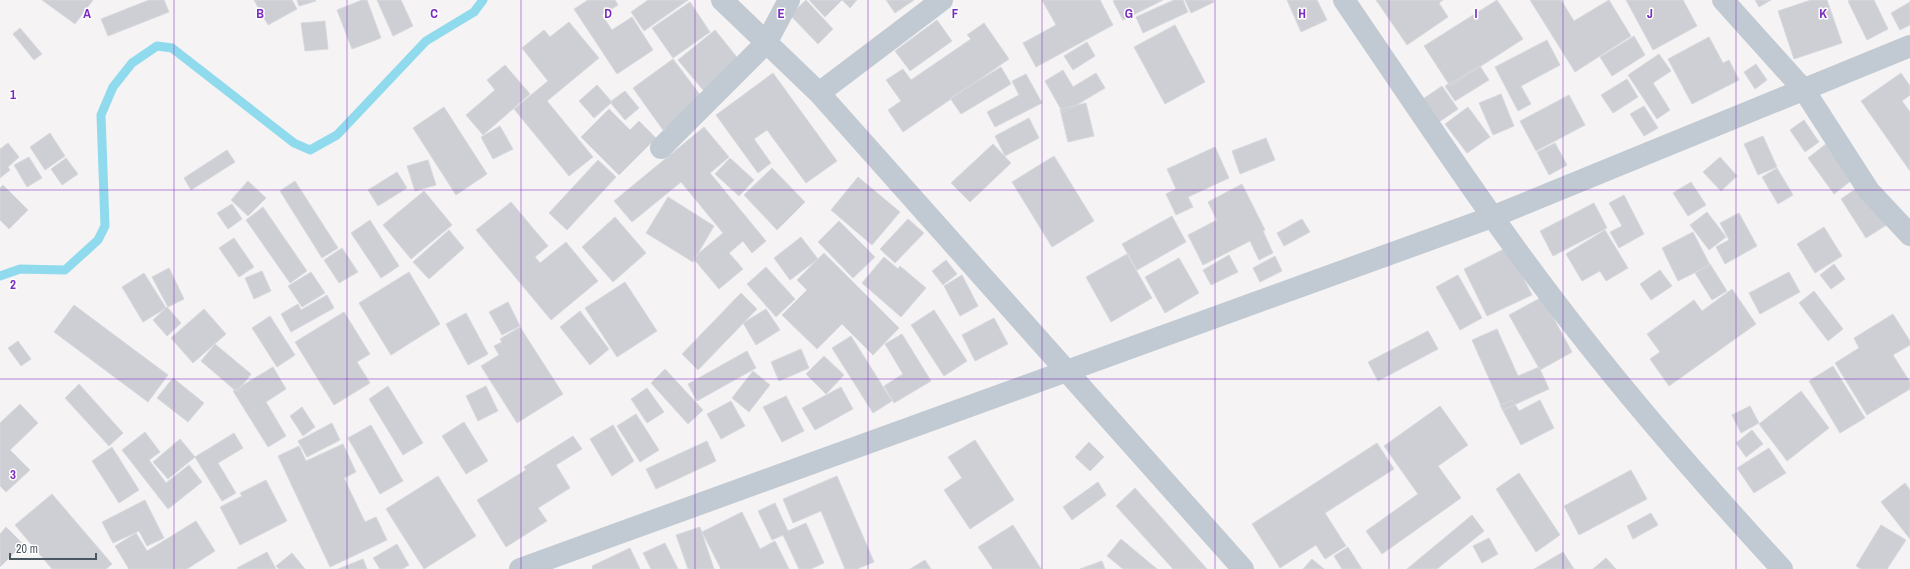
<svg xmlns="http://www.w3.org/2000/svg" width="1910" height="569" viewBox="0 0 1910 569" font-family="'Archivo Narrow',sans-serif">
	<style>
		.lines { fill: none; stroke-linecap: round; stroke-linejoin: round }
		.stream { stroke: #90daee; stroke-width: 9 }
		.building { fill: #cdcfd5; stroke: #d7d9de }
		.minor { stroke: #c1cad2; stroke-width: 22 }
		.grid { fill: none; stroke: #7b2cbf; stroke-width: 1; stroke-opacity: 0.55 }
		.grid-label { font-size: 13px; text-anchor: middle; font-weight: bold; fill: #7b2cbf; stroke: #fff; stroke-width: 3; stroke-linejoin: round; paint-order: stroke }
	</style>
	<rect width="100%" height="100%" fill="#f5f3f3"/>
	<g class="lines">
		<path class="stream" d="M0,276L20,269L65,270L98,240L105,226L101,115L113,87L132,63L157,46L172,48L294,143L310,150L337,135L426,41L474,12L483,0"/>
	</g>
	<path class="building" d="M42,0H93L75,24Z
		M149,0H164L169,12L108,36L101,19Z
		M254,0H292L297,9L268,25Z
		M297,0H315L316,1L299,6Z
		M362,0H367L381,38L352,49L337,10Z
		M377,0H401L413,26L393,36Z
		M588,0H615L618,5L602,15L612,30L632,17L653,50L617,74L574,9Z
		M648,0H688L644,31L631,12Z
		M806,0L833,29L818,44L790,15Z
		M809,0H857L850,8L842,0L825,17Z
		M886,0H914L895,13Z
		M1042,0H1100L1113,25L1036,67L1023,43L1056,25Z
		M1116,0H1163L1123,20L1113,1Z
		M1174,0H1183L1188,12L1143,33L1136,17Z
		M1185,0H1213L1214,2L1191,13Z
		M1287,0H1317L1327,20L1301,32Z
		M1376,0H1443L1439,3L1448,17L1407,45Z
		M1497,0L1523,39L1450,86L1424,46Z
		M1530,0H1561L1574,21L1609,0L1631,36L1575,72Z
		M1626,0H1683L1697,26L1653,50Z
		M1755,0H1771L1759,7Z
		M1811,0H1827L1842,43L1794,59L1778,11Z
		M1851,0H1874L1888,29L1867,40L1848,1Z
		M690,2L710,32L673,58L652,28Z
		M1910,2V25L1900,30L1891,13Z
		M937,20L952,41L910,71L895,51Z
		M325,21L328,49L305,51L301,23Z
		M569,22L599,58L547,101L593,157L569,176L514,109L548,81L522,48L544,30L550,37Z
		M984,23L1009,59L903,132L888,110L901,101L886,80L903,69L911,80L971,39L967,35Z
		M1175,25L1205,82L1165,104L1134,47Z
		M20,28L42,54L34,60L13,34Z
		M715,30L744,66L708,96L678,60Z
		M1634,36L1645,55L1612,76L1600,57Z
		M1709,37L1723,63L1729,60L1739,80L1692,104L1668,59Z
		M1547,40L1560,65L1521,86L1531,104L1518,111L1495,67Z
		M1087,42L1095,56L1073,70L1064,56Z
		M1659,54L1671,71L1653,83L1670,110L1657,119L1628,75Z
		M673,59L704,100L663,130L633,88Z
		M1756,64L1767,80L1755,89L1744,72Z
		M505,65L530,94L483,135L466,115L495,90L487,80Z
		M1480,66L1489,80L1455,101L1445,86Z
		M1001,67L1011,84L961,114L950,98Z
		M1063,70L1073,87L1096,73L1105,88L1063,113L1045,81Z
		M773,73L837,161L806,183L767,130L754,139L771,163L758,173L716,115Z
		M1901,73L1910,86V95L1902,101L1910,112V171L1861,101Z
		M1026,74L1042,103L995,127L987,112L1019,95L1012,81Z
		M1627,79L1638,97L1613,113L1601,95Z
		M597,85L612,102L594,118L579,101Z
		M1442,86L1458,109L1439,122L1423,99Z
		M625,91L639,108L625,120L610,102Z
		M1501,94L1514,126L1493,135L1479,103Z
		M1569,95L1585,125L1536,151L1520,121Z
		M1086,103L1094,136L1068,142L1060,109Z
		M1644,106L1658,128L1644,136L1630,114Z
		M444,107L487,174L456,195L413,128Z
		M1468,107L1490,137L1467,153L1445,124Z
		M609,109L630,130L639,121L656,138L619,175L581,137Z
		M1029,118L1039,138L1005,156L995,136Z
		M1804,120L1819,142L1805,152L1790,130Z
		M500,126L513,149L493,159L481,137Z
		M704,127L729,157L710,173L766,241L752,253L743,241L729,253L743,269L719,289L693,258L723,233L681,182L632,222L614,201Z
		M50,133L65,156L45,170L30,147Z
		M1763,136L1777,167L1758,175L1744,144Z
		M1266,138L1275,160L1240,174L1232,151Z
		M8,143L19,157L8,167L10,170L0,178V149Z
		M1555,143L1567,165L1549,175L1537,152Z
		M993,144L1011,163L970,202L951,183Z
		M1826,144L1852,180L1834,194L1808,158Z
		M1215,147L1229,178L1188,197L1193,207L1176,215L1166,194L1176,189L1167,169Z
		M227,150L235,162L191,190L184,178Z
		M1054,156L1094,221L1052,247L1012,182Z
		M29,157L42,178L27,187L14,165Z
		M1720,157L1737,176L1721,191L1703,172Z
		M66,158L78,174L62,185L51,169Z
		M730,158L754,180L739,196L715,174Z
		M428,160L436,185L415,191L407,166Z
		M598,160L616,177L567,230L549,213Z
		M772,168L805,202L777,230L744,195Z
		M1777,168L1793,195L1778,204L1762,177Z
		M397,172L407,188L378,206L368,190Z
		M858,177L900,212L872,245L831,210Z
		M248,181L266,198L248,216L231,200Z
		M295,181L338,248L322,258L280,191Z
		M1691,182L1706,205L1688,216L1673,193Z
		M1242,184L1265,230L1263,231L1273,253L1259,260L1250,241L1203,265L1188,235L1217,220L1208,202Z
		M1863,184L1888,224L1866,238L1841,199Z
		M3,185L28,210L9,229L0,220V188Z
		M424,191L452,225L411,259L383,225Z
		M1624,195L1644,234L1619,248L1610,232L1622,226L1609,203Z
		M668,197L714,226L693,262L646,233Z
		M511,202L548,246L535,257L540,263L566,242L598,281L551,320L476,230Z
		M1594,203L1607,228L1553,256L1540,231Z
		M232,204L242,219L228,229L217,213Z
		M263,207L307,271L290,283L246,220Z
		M1707,212L1726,237L1709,250L1690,225Z
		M1739,213L1757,246L1725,264L1716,247L1729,240L1720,223Z
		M1172,216L1186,242L1137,270L1122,244Z
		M615,217L646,253L613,282L582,247Z
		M908,219L924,233L895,263L880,249Z
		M1302,219L1310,232L1284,246L1277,233Z
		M370,220L399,266L381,278L351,233Z
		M839,221L875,257L853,278L818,242Z
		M1824,227L1842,256L1815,273L1797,244Z
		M449,230L464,248L429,279L413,262Z
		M1605,230L1628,268L1606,281L1600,271L1582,281L1566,254Z
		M1693,232L1710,265L1678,281L1662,248Z
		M801,237L818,259L790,280L774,258Z
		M234,238L254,267L239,277L219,248Z
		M1508,247L1532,295L1487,316L1464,269Z
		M342,248L358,272L339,283L324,260Z
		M824,253L899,328L873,355L842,324L817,349L782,315L807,290L797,280Z
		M1127,254L1152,298L1111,322L1086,277Z
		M1229,255L1238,272L1211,285L1203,270Z
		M1275,256L1282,271L1260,282L1253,268Z
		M884,257L898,269L900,266L926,288L901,317L862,283Z
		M1179,258L1199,293L1165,313L1145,277Z
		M946,260L957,274L943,285L932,271Z
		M1710,264L1727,291L1712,300L1695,273Z
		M1834,264L1845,279L1831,289L1820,275Z
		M766,267L795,299L776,317L747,284Z
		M169,268L184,299L168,307L152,277Z
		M1660,270L1672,286L1651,300L1640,284Z
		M262,271L271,291L254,299L245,278Z
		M311,272L325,293L302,307L288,286Z
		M409,272L440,324L391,355L359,303Z
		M1789,272L1800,292L1760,314L1749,293Z
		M144,273L166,308L143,322L122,287Z
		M962,275L978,306L960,316L944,286Z
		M1458,275L1482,318L1460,330L1436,287Z
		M625,282L657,331L617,357L585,308Z
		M1732,289L1756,324L1669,386L1650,359L1660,352L1647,334L1694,300L1702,311Z
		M1814,291L1843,329L1828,341L1799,303Z
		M741,293L757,309L698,370L682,354Z
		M327,295L334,308L291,332L281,314L298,304L301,310Z
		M1542,297L1572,352L1540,370L1509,315Z
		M508,302L520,326L502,335L489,312Z
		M74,305L168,375L148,402L54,332Z
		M167,307L181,323L167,336L153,320Z
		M204,309L226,334L193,363L171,338Z
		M766,309L780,330L756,345L743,323Z
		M934,310L967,361L944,376L911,325Z
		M580,311L609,349L590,365L560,327Z
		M344,312L370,354L357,362L370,383L334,405L295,342Z
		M466,313L488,354L468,365L446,324Z
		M1893,314L1910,341V345L1893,355L1910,382V389L1867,415L1835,363L1859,348L1854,338Z
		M270,316L295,355L277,367L252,328Z
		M994,318L1008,344L975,361L962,335Z
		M520,327L563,394L517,423L481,366L499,355L494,346L502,342L500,339Z
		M1497,329L1518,376L1539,367L1549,389L1503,410L1472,340Z
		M1428,331L1438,349L1378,381L1368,362Z
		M902,334L931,381L894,403L884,386L903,374L885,344Z
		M851,336L892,401L873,413L832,348Z
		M18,341L31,359L21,366L8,348Z
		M215,344L251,374L237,392L201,361Z
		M801,349L809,368L779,381L771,362Z
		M747,351L756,368L697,401L688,384Z
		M824,356L844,375L826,394L806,374Z
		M1833,366L1865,418L1840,433L1809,381Z
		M273,367L286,389L266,402L286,436L268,447L233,391Z
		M665,369L703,410L688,424L651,383Z
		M753,371L770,385L749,412L732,398Z
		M173,378L204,403L188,422L157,398Z
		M79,384L123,433L109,446L65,398Z
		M388,386L423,443L403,455L369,399Z
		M486,386L498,411L478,421L466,396Z
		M841,387L853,409L815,430L802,408Z
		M647,388L664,412L647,423L631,399Z
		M1801,391L1829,428L1787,461L1759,424Z
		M786,396L804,431L782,442L763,407Z
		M1512,400L1519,411L1540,400L1554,428L1521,445L1500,405Z
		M731,401L745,426L721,439L707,414Z
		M20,404L38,423L10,450L30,470L6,492L0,486V423Z
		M1440,406L1468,445L1438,466L1461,498L1382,554L1366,531L1418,494L1384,446Z
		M1750,406L1759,423L1741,433L1732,415Z
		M302,407L315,427L303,436L290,416Z
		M636,414L659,450L640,462L617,426Z
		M464,422L488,461L466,474L442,436Z
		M332,423L340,440L307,457L298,441Z
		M371,425L403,481L380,494L348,438Z
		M613,425L634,461L612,476L590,439Z
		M1752,430L1763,444L1746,457L1736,443Z
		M145,432L160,452L149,460L166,483L189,465L202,482L168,509L122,450Z
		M234,433L243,448L218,463L236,493L222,501L195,457Z
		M573,436L582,449L556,465L570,488L538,508L547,521L506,547L477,500L526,470L524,467Z
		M180,439L195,457L168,479L153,462Z
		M975,440L1014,500L970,529L944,490L962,478L948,457Z
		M707,441L716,461L656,489L646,469Z
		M1089,442L1104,457L1090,471L1075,457Z
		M1377,443L1394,469L1325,513L1346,546L1325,559L1316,545L1280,568L1252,524Z
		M343,444L356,472L344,478L365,522L376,517L387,540L330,567L278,456L299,446L306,461Z
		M112,447L139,490L119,503L92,461Z
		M1769,448L1786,473L1754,493L1737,468Z
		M1631,470L1647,499L1579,535L1564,506Z
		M1519,473L1560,535L1536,552L1496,489Z
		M438,476L476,536L424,569L386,509Z
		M837,476L874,562L857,569H845L821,511L793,523L783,499Z
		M266,480L287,521L240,545L220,507L242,496L240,493Z
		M1098,482L1106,495L1072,520L1063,507Z
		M1905,483L1910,490V539L1881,502Z
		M1135,488L1207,569H1173L1116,506Z
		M52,494L112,564L106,569H52L15,525Z
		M145,500L164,538L147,546L139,531L113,543L102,522Z
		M775,503L788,531L806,523L824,563L811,569H799L783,535L772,540L758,511Z
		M742,512L760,549L775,541L789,569H721L702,532Z
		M1651,513L1658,525L1633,539L1627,526Z
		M1472,515L1484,531L1437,569H1407Z
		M196,521L215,551L187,569H129L115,546L136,533L147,551Z
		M1013,525L1041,569H993L978,547Z
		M1881,525L1906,540L1887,569H1861L1856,566Z
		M6,527L23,544L0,567V534Z
		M700,527L714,569H688L676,535Z
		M1489,538L1498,554L1482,563L1473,546Z
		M1121,539L1157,569H1123L1107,556Z
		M665,543L678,569H651L643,553Z
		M397,544L409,565L402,569H380L373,558Z
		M1348,547L1362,569H1342L1334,556Z
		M630,548L640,569H593L592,566Z
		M267,552L276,569H238L237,568Z
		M1563,552L1574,569H1534Z
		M292,553L305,569H279L276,566Z
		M1606,558L1616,569H1593Z
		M363,559L367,569H338Z
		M1312,559L1324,569H1303Z
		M925,560L931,569H910Z
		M1102,561L1105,569H1080Z"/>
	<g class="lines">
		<path class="minor" d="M722,0L819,93L1243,569
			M1344,0C1422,114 1498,231 1584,339C1646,418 1714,495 1782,569
			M1723,0L1804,90L1869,191L1910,235
			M819,93L942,0
			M661,148L766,43L789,0
			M520,569L1492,217L1910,46"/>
	</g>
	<path class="grid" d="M174,0V569M347,0V569M521,0V569M695,0V569M868,0V569M1042,0V569M1215,0V569M1389,0V569M1563,0V569M1736,0V569M0,190H1910M0,379H1910"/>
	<g class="grid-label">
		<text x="87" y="18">A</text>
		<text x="260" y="18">B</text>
		<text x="434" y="18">C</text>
		<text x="608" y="18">D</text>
		<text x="781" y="18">E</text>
		<text x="955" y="18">F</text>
		<text x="1129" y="18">G</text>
		<text x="1302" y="18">H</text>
		<text x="1476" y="18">I</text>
		<text x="1650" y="18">J</text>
		<text x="1823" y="18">K</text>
		<text x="13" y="99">1</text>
		<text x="13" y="289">2</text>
		<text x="13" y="479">3</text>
	</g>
	<path d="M10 553v6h86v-6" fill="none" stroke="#4a5661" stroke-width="2"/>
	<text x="16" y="553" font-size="12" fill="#4a5661" stroke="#ffffff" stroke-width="3" paint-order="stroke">20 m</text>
</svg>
